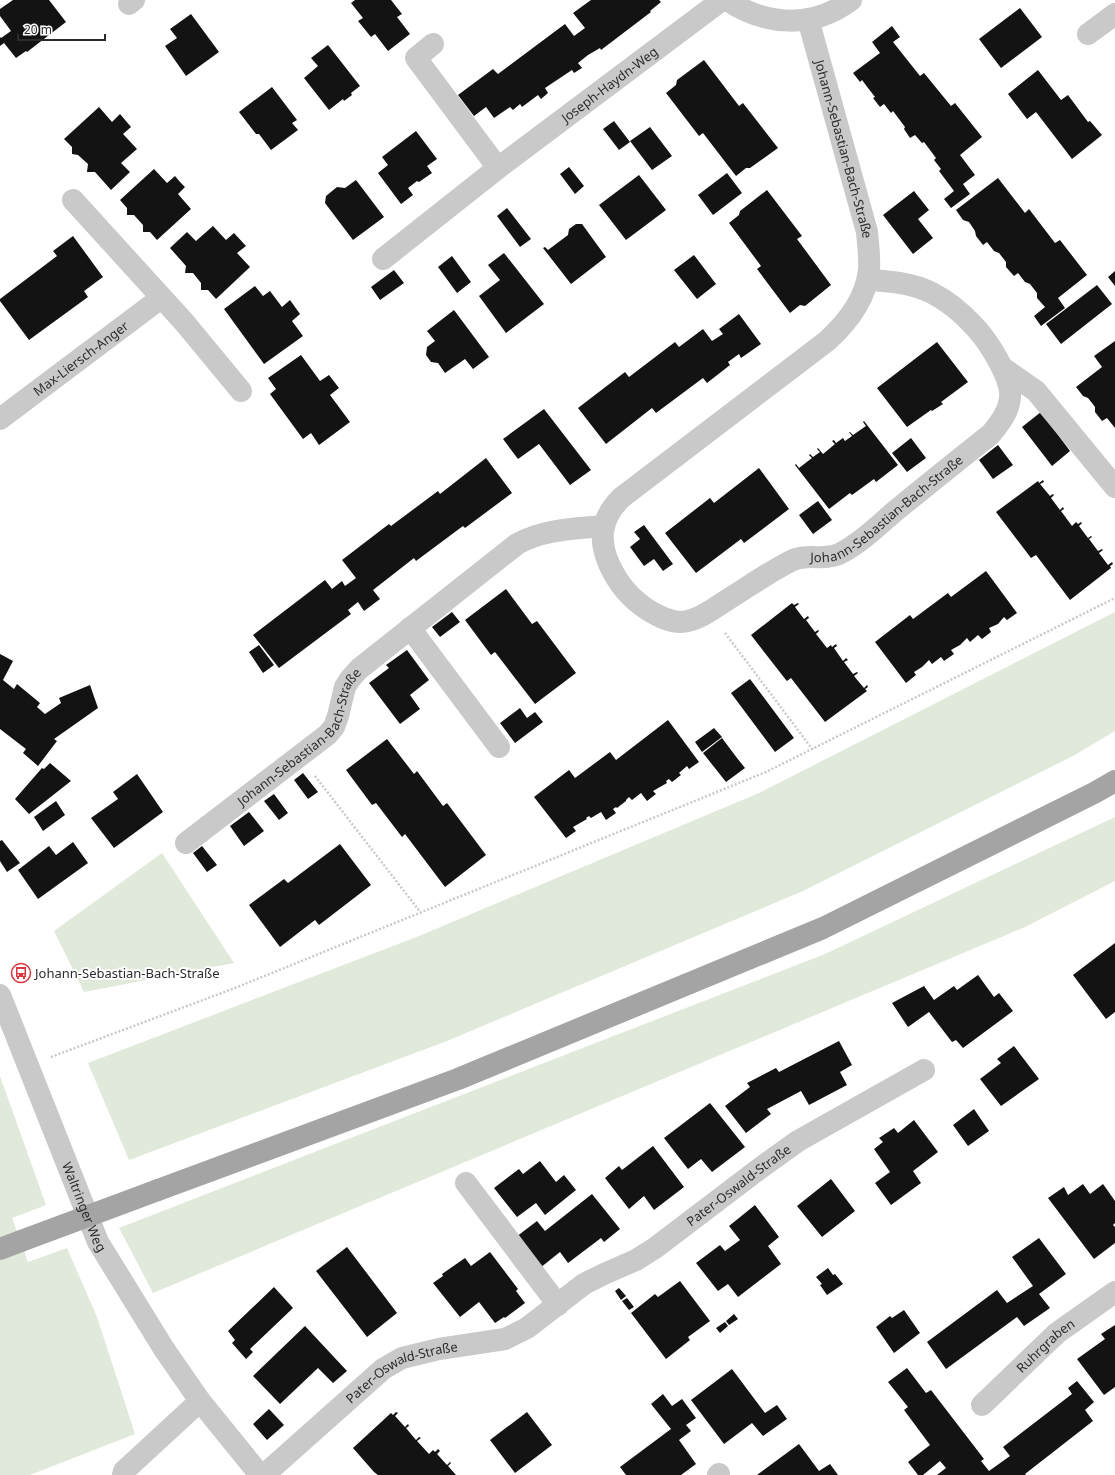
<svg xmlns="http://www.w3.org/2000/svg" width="1115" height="1475" viewBox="0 0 1115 1475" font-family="'Noto Sans',sans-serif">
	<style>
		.green { fill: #e1e9da }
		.building { fill: #131313 }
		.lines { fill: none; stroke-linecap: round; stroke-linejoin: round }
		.path { stroke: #c9c9c9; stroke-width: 2.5; stroke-dasharray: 2 2; stroke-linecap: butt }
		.minor { stroke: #c9c9c9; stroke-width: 22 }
		.major { stroke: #a4a4a4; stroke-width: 22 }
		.major-bridge { stroke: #a4a4a4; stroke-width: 22 }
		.labels { text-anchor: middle; stroke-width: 4; stroke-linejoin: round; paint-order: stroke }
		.street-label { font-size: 13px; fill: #2c2c2c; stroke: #fff }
		.poi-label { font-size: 13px; fill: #2c2c2c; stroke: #fff; text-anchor: start }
	</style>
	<rect width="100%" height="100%" fill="#fff"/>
	<path class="green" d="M1115,612V731L1073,756L803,891L447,1041L129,1160L88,1063L419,936L759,793Z
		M1115,817V881L1025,927L153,1293L119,1228L825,954Z
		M162,853L234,963L84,992L54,931Z
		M0,1076L46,1205L12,1218L28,1262L67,1248L97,1317L135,1434L30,1475H0Z"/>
	<path class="building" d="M13,0H49L66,22L27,52L26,51L16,58L4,43L0,46V37L1,38L11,31L0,16V9Z
		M355,0H391L402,14L397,17L410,34L388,51L375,34L371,37L358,21L363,18L351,3Z
		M591,0H659L661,2L650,11L651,12L601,50L600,48L588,55L578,63L582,68L574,73L572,70L545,88L548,93L541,99L538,95L522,107L520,104L513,110L510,107L494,118L486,107L474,116L458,95L493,69L498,74L565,24L574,36L585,28L573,13Z
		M1020,8L1042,37L1001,68L979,39Z
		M191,14L219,52L186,76L165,46L177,38L170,29Z
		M892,26L900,37L893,42L920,76L924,73L951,106L955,103L982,137L960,155L975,175L963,184L970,194L951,208L944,199L954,191L939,171L941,169L934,160L936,158L924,142L922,143L915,135L910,138L904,129L905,127L893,111L891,113L884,104L880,107L873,98L875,97L868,88L862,80L860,82L853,73L880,53L872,42Z
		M328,45L360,86L351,93L352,95L344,101L343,99L329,110L304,78L318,66L311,58Z
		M704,60L739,106L743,103L778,148L750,168H746L736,176L703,133L699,136L666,93L676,85L677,80Z
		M1038,70L1061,100L1068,95L1088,122L1090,121L1102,135L1072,159L1036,112L1027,119L1008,94Z
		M272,87L297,120L292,123L298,130L271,150L259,134H256L239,112Z
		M99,107L112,122L120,114L131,127L123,134L137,149L121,163L130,172L111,190L95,172H87L88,164L78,155L72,154V147L64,139Z
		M614,121L630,142L619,150L603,129Z
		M650,127L672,156L652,170L630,141Z
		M416,131L437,159L427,166L432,173L419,182L417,181L408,188L413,195L401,204L378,173L388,165L382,157Z
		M569,167L584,186L575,194L560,174Z
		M154,169L167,183L175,176L180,182L185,187L178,194L191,209L157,240L150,232H143V225L134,215H127V208L120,200Z
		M727,173L742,193L713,215L698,195Z
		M639,175L666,210L626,240L599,205Z
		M998,178L1025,213L1029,209L1055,243L1060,240L1087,275L1058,298L1065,308L1041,326L1034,316L1045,307L1037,298V293L1030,284L1025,282L1018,273L1014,276L1006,267V262L999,253L994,251L987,242L983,245L976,236L975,231L969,222L963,220L956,210Z
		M356,180L384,217L353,240L325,203L326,196L337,187L345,188Z
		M767,190L802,236L797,239L831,285L805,306L800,305L790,313L757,269L761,266L729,223L739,215L740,211Z
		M914,191L929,210L918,219L933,238L913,254L883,215Z
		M507,208L531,239L520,247L497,216Z
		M576,224H582L606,257L571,284L543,248L545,247L548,250L568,235L569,229Z
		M213,226L226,240L234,233L246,246L237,253L250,267L216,299L208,290H201V283L193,273H185L186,266L170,248L187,232L196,241Z
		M73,236L103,277L84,291L88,297L29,340L0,301V299L57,256L53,251Z
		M504,253L544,304L506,333L479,296L500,280L488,265Z
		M694,255L716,284L697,299L674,270Z
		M452,256L471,282L457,293L438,267Z
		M394,270L404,283L380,300L371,287Z
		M1115,271V286L1108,277Z
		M1097,285L1112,304L1061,344L1046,324Z
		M255,286L263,296L270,291L282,307L290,300L300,314L292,321L303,336L264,364L224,309Z
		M454,310L489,357L473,369L465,359L445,373L438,363L431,362L426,355L427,347L435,341L427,331Z
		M739,314L761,344L741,358L739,354L728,362L730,365L707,383L703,378L656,413L652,408L606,444L578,408L625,372L629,377L675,342L679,347L703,329L712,341L723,334L719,329Z
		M1115,341V428L1107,418L1102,421L1095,412V407L1092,403L1088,398L1083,396L1076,387L1102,367L1094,356Z
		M937,342L968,382L941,402L943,404L932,411L931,410L907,427L877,388Z
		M301,355L320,381L329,375L339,388L330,395L350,422L319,445L311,433L303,439L270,394L276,389L268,378Z
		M544,409L591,470L570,485L539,444L518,459L503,439Z
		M1041,412L1070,451L1052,466L1022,427Z
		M864,421L898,465L876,482L874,479L852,495L850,493L829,509L795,465L796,464L799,468L812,458L809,455L810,454L813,457L820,452L817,449L818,448L823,454L835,444L832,441L834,440L836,443L843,438L845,441L852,436L849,432H850L853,435L866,426L863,422Z
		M911,438L926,458L907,472L892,453Z
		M998,445L1013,465L993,479L979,460Z
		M486,458L512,493L465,528L463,526L416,561L414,558L391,576L373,590L380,599L364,611L358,602L348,610L351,614L279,668L253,635L325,580L332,589L342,581L345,586L356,578L342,560L389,524L391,526L438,491L440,494Z
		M759,468L789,509L744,543L741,539L696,573L665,533L710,498L714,503Z
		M1043,480L1044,482L1040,484L1050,496L1053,494L1054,495L1051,498L1060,510L1063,507L1064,509L1061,511L1072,526L1076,522L1078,524L1081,522L1082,523L1079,526L1088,538L1091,536L1092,537L1089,539L1098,551L1102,549L1103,550L1099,553L1108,565L1112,562L1113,564L1110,566L1111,568L1070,600L1036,555L1031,558L996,512L1038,481L1039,483Z
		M818,501L832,520L813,534L799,515Z
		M644,525L673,564L663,571L654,559L644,566L630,547L640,539L634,532Z
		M986,571L1017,613L1007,620L1004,617L998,624L989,628L991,632L982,639L978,635L970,642L967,638L960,645L951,650L954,654L944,661L941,657L932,664L929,660L922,667L914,672L916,675L906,683L875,642L910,615L913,619L948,593L951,597Z
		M506,589L532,624L537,621L576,673L535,704L495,652L491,655L465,620Z
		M792,603L794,605L798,603L799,604L795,607L804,619L808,616L809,618L806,620L815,632L818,630L819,631L816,634L827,648L831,645L832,647L836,644L837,646L834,648L843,661L846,658L848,660L844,662L853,674L857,672L858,673L854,676L864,688L867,685L868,687L865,689L867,691L825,722L791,678L787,681L786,680L751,635Z
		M452,612L460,622L440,637L432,627Z
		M259,645L274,665L263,673L249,652Z
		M407,650L429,680L410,695L420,709L400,724L369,683L389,668L386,665Z
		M0,654L13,661L3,680L14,689L17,684L40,703L37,707L45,714L61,703L59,698L90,685L98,708L54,739L57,741L38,766L23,753L26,749L0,729Z
		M750,679L794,738L775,752L731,693Z
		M520,708L527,718L535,712L543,722L515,743L500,723Z
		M668,720L699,762L689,769L687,766L679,773L681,775L672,782L669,779L666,781L667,783L653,791L656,794L647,801L641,793L632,800L629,797L626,800V801L617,808L616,807L613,809L616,813L606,820L601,812L591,818L589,816L586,818L587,819L573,827L576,831L566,838L534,797L569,770L575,778L610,752L616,760Z
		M714,728L722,737L702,752L695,742Z
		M722,738L737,758L719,772L737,758L745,768L726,782L703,753Z
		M387,739L414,774L417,771L443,806L447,803L486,855L445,887L405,834L402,837L376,803L372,805L346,770Z
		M50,763L71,781L29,814L15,799L42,768L44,769Z
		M303,773L318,792L308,799L294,780Z
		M137,774L163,812L114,848L91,818L118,799L113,792Z
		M274,794L288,813L279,820L264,801Z
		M56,801L65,815L43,831L34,817Z
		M249,812L264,831L244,846L230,826Z
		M2,840L20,863L7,872L0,861V841Z
		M73,842L88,863L38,899L18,870L49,846L56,855Z
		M340,844L371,885L319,925L315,920L280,947L249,905L284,879L288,883Z
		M202,846L217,865L207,872L193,853Z
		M1115,943V1012L1106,1019L1073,975Z
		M978,975L994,997L999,993L1013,1011L963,1048L956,1040L952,1042L929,1012L908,1027L892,1003L924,986L934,1000L954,986L957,990Z
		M839,1041L852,1065L840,1072L847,1085L809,1105L801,1091L767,1109L771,1114L746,1133L725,1106L750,1087L747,1083L776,1068L779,1072Z
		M1014,1046L1039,1079L1001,1106L980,1079L1001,1063L997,1059Z
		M710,1103L745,1147L712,1172L701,1159L688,1169L664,1138Z
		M974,1109L989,1131L968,1146L953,1125Z
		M914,1120L938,1152L913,1171L921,1183L891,1205L875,1183L890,1172L874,1149L883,1142L879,1138L894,1128L898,1133Z
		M653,1146L684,1187L654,1210L644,1196L629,1209L605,1178L619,1166L622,1170Z
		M540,1161L556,1182L564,1175L576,1190L545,1215L536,1203L517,1217L494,1188L519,1169L523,1174Z
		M831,1179L855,1211L822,1237L797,1206Z
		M1083,1184L1090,1194L1103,1184L1115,1201V1223L1113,1225L1115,1227V1243L1094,1259L1048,1198L1064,1187L1068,1195Z
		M592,1194L620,1229L604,1242L601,1238L568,1263L560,1252L540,1268L516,1237L537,1221L545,1231Z
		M755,1205L779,1237L768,1246L781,1264L738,1297L728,1284L718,1291L696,1263L720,1245L725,1251L740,1240L729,1226Z
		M1039,1238L1066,1274L1039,1294L1050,1308L1024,1326L1017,1317L946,1369L927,1342L997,1290L1007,1303L1033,1286L1012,1257Z
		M347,1247L397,1313L367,1337L316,1271Z
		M490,1252L518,1289L516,1291L525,1303L505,1318L504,1317L495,1323L479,1302L460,1317L433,1283L443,1276L442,1274L465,1258L471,1266Z
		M828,1268L833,1275L835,1274L843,1284L827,1295L820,1285L822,1284L816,1277Z
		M680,1281L710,1321L688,1337L690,1340L666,1359L631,1313L655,1294L658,1297Z
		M274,1287L293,1308L250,1349L253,1352L246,1359L232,1343L235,1340L228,1331Z
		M619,1288L626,1296L621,1300L615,1291Z
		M627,1298L634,1307L629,1310L622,1301Z
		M904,1310L920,1333L894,1353L876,1327L890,1316L892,1318Z
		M734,1314L738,1319L729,1325L726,1321Z
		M725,1322L728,1326L720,1333L716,1328Z
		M1115,1325V1387L1104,1395L1077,1359L1105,1339L1101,1334Z
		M305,1326L347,1371L333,1383L318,1368L280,1404L253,1376Z
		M907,1368L926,1393L931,1390L984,1459L981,1461L989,1471L1010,1456L1003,1447L1072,1394L1068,1388L1077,1381L1094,1402L1085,1410L1093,1421L1025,1474L1026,1475H937L946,1468L940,1461L923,1475H918L908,1462L930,1445L904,1410L908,1407L888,1382Z
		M732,1369L765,1413L777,1405L787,1419L763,1436L752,1423L724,1444L691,1400Z
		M663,1394L672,1406L682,1399L696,1418L686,1425L691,1431L679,1440L696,1464L681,1475H626L620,1467L671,1429L651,1404Z
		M269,1409L284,1425L267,1440L253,1424Z
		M396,1412L398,1413L395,1416L405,1427L408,1424L409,1426L406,1428L416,1440L419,1437L421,1438L417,1441L429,1454L433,1450L435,1452L438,1449L440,1451L437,1454L447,1465L450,1462L451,1463L448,1466L456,1475H378L374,1472L353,1448L391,1413L393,1415Z
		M527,1412L552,1445L515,1473L490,1440Z
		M799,1444L819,1471L830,1464L838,1475H757Z"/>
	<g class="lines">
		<path class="path" d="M725,633L813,750
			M315,776L421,913
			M51,1057L235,988L766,772L1115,598"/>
		<g class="minor">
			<path d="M727,0C766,26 813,29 851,0"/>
			<path d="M129,4L134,0"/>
			<path id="s1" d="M808,19L867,232C868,244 870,257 869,270C866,299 848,322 827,341L621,498C601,518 598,539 609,564C617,582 631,599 648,610C658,616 669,622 681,622C698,621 713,609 727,600C748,587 769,572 791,561C806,553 824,561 839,554C859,544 877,527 894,512C926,486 958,460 991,434C999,424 1009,412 1010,397C1012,378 988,341 975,327C964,315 948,301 932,293C912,283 890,281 867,280"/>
			<path d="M1088,34L1115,14"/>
			<path d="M433,44L416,58L498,168"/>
			<path d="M73,200L184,322L241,391"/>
			<path id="s2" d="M383,259L498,168L722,0"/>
			<path d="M1003,368L1036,391L1115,487"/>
			<path id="s3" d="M0,419L161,298"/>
			<path d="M410,628L499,747"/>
			<path id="s4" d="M186,843L327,735L334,727L338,716L345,687L350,679L359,669L517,544C544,529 574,529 604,526"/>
			<path id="s5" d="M0,995L98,1242L164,1349L200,1401L260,1475"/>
			<path d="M466,1183L558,1305"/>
			<path id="s6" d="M982,1405L1057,1333L1115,1292"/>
			<path d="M123,1475L124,1471L200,1401"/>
			<path id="s7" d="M264,1475L383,1369L402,1358L439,1349L505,1339L527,1328L584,1284L604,1274L636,1260L655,1248L759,1169L798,1141L924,1070"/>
			<path d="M718,1475L719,1474"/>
		</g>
		<path class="major" d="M158,1190L458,1079L823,928L1094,793L1115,781
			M0,1249L21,1241"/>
		<path class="major-bridge" d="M21,1241L158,1190"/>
	</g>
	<defs>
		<g id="bus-ring" transform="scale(1)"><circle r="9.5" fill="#fff" stroke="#d83940" stroke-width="1.5"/><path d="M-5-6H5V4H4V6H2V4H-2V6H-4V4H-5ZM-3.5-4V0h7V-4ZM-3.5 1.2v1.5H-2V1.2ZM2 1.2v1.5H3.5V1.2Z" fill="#d83940"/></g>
	</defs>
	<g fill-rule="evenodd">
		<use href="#bus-ring" x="21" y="973"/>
	</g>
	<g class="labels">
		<g class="street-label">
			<text dy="5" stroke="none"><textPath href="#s2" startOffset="286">Joseph-Haydn-Weg</textPath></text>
			<text dy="5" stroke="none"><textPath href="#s1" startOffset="135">Johann-Sebastian-Bach-Straße</textPath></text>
			<text dy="5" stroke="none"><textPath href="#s3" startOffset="101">Max-Liersch-Anger</textPath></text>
			<text dy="5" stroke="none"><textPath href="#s1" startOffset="1010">Johann-Sebastian-Bach-Straße</textPath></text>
			<text dy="5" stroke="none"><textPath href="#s4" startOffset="159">Johann-Sebastian-Bach-Straße</textPath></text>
			<text dy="5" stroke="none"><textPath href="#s7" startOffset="567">Pater-Oswald-Straße</textPath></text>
			<text dy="5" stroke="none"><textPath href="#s5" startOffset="228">Waltringer Weg</textPath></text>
			<text dy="5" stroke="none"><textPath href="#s6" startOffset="87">Ruhrgraben</textPath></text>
			<text dy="5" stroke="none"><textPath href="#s7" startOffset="175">Pater-Oswald-Straße</textPath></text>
		</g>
		<g class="poi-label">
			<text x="35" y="978">Johann-Sebastian-Bach-Straße</text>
		</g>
	</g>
	<path d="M18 34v6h87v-6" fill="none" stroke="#2c2c2c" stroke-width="2"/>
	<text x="24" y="34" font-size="12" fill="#2c2c2c" stroke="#ffffff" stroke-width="3" paint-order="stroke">20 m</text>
</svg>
